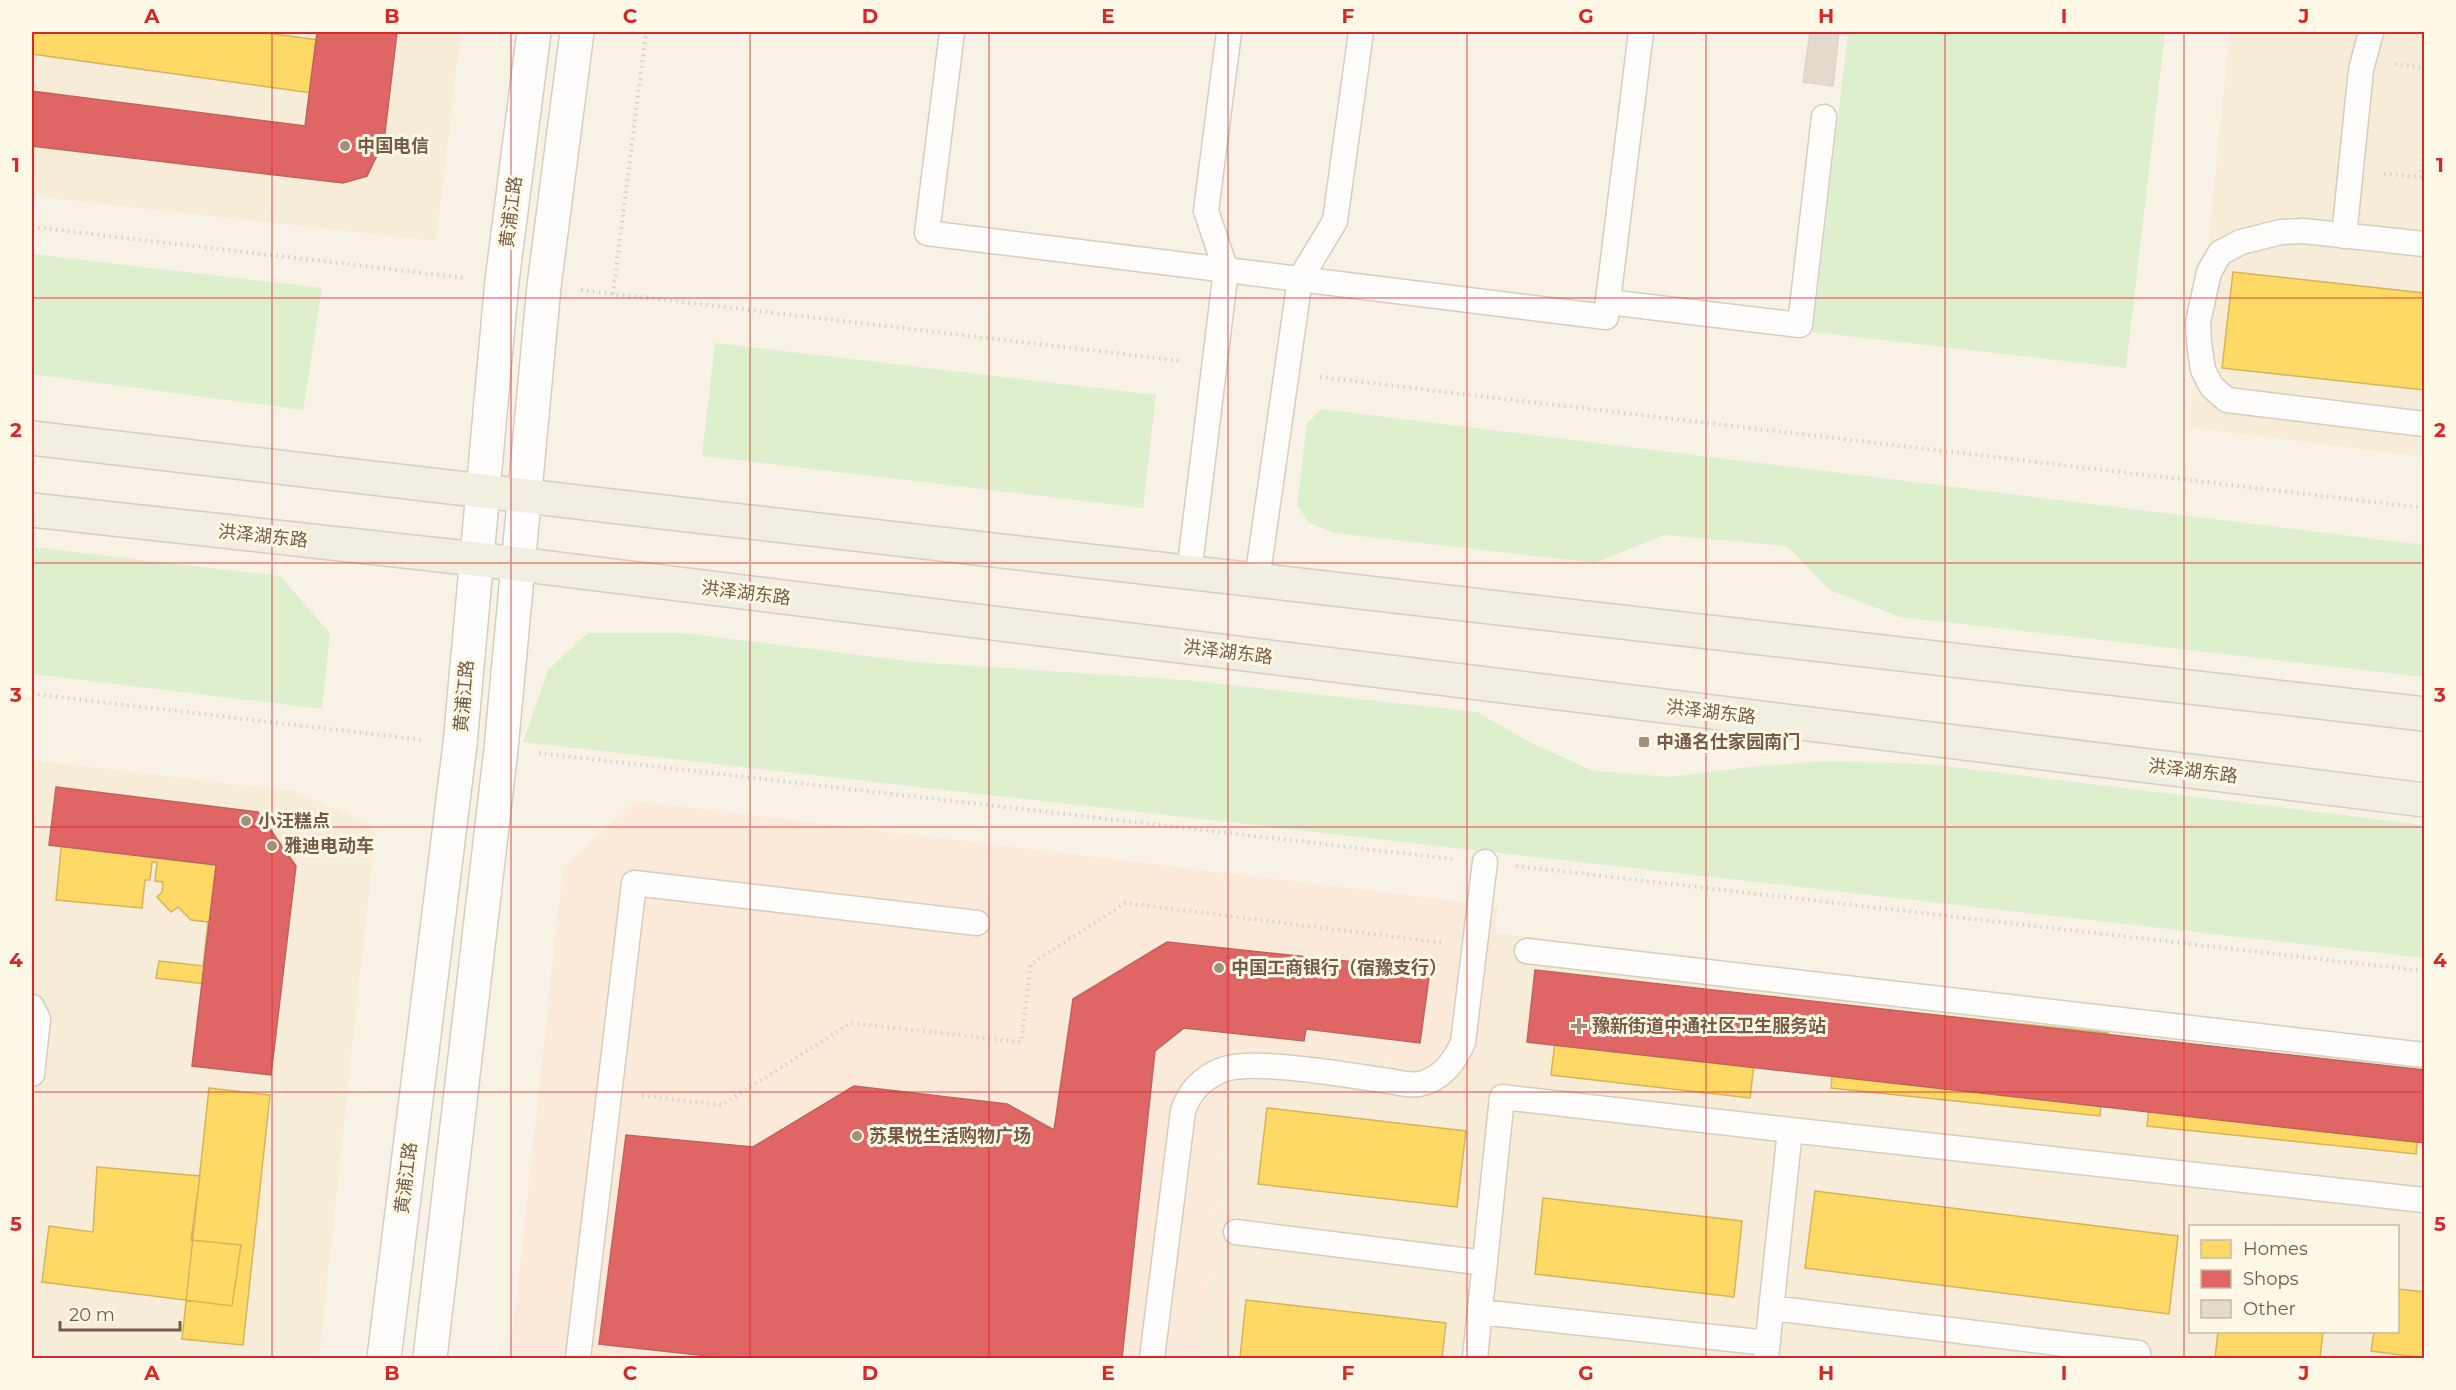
<svg xmlns="http://www.w3.org/2000/svg" width="2456" height="1390" viewBox="0 0 2456 1390" font-family="Montserrat,'Noto Sans SC',sans-serif">
	<style>
		.residential { fill: #f7ecd7; fill-rule: evenodd }
		.commercial { fill: #fbeada }
		.green { fill: #deefce }
		.homes { fill: #ffd966; stroke: #d6b35c; stroke-width: 1.5 }
		.shops { fill: #e06666; stroke: #c0635c; stroke-width: 1.5 }
		.building { fill: #e3dacd; stroke: #e0d5c7; stroke-width: 1.5 }
		.lines { fill: none; stroke-linecap: round; stroke-linejoin: round }
		.service-casing { stroke: #d6cdc1; stroke-width: 27 }
		.tertiary-casing { stroke: #d6cdc1; stroke-width: 36 }
		.primary-casing { stroke: #d6cdc2; stroke-width: 36 }
		.path { stroke: #dad2ca; stroke-width: 4; stroke-dasharray: 1.5 4.5; stroke-linecap: butt }
		.service { stroke: #fefdfb; stroke-width: 24 }
		.tertiary { stroke: #fefdfb; stroke-width: 33 }
		.primary { stroke: #f2eee2; stroke-width: 33 }
		.grid { fill: none; stroke: #d62828; stroke-width: 1.5; stroke-opacity: 0.55 }
		.poi-dot { fill: #a3907c; stroke: #fff8e6; stroke-width: 2 }
		.labels { text-anchor: middle; stroke-width: 6; stroke-linejoin: round; paint-order: stroke }
		.poi-label { font-size: 18px; font-weight: bold; fill: #765b44; stroke: #fff8e6; text-anchor: start }
		.street-label { font-size: 18px; fill: #765b44; stroke: #fff8e6 }
		.neatline { fill: none; stroke: #d62828; stroke-width: 2 }
		.grid-label { font-size: 20px; text-anchor: middle; font-weight: bold; fill: #d62828 }
	</style>
	<rect width="100%" height="100%" fill="#f7f2e5"/>
	<path class="residential" d="M32,32H461L436,241L32,196Z
		M2230,32H2424V457L2189,427Z
		M32,760L295,791L376,827L319,1358H32Z
		M1494,933L2424,1045V1358H1200L1233,1047L1477,1073ZM2190,1226H2398V1332H2190Z"/>
	<path class="commercial" d="M636,801L1498,906L1478,1073L1233,1047L1200,1358H510L563,867Z"/>
	<path class="green" d="M1848,32H2165L2126,368L1813,332Z
		M32,254L322,288L303,410L32,374Z
		M715,343L1156,395L1143,508L702,456Z
		M1321,409L2424,545V677L1900,617L1830,590L1787,546L1664,535L1595,563L1334,533L1309,523L1297,505L1307,424Z
		M32,547L280,576L330,633L322,709L32,674Z
		M588,633H684L915,662L1185,680L1477,712L1529,742L1594,771L1670,777L1749,767L1824,761L1928,764L2424,825V958L523,742L548,670Z"/>
	<path class="homes" d="M32,32H259L333,42L326,95L32,54Z
		M2233,272L2424,293V390L2222,368Z
		M65,809L130,816V810L224,819L255,860L239,988L156,978L159,961L203,966L208,922L191,920L178,907L171,912L157,897L162,892L163,882L155,881L157,862H152L150,880H145L142,908L56,900Z
		M1560,999L1759,1022L1750,1098L1551,1075Z
		M1839,1005L2108,1033L2100,1116L1831,1088Z
		M2156,1044L2424,1072L2416,1154L2147,1126Z
		M209,1088L270,1095L243,1345L182,1339Z
		M1267,1108L1466,1131L1457,1207L1258,1184Z
		M97,1167L200,1176L191,1240L241,1245L232,1306L42,1282L49,1226L93,1232Z
		M1815,1191L2178,1236L2169,1314L1805,1268Z
		M1543,1198L1742,1221L1734,1297L1535,1274Z
		M2398,1289L2424,1292V1358L2371,1351L2374,1332H2398Z
		M1246,1300L1446,1323L1442,1358H1240Z
		M2218,1332H2323L2320,1358H2215Z"/>
	<path class="shops" d="M317,32H397L384,141L367,176L343,183L32,146V91L305,126Z
		M56,787L258,812L296,866L271,1075L192,1066L216,865L49,845Z
		M1167,942L1430,970L1420,1043L1306,1029L1304,1041L1184,1028L1155,1051L1122,1358H726L599,1344L626,1135L753,1147L854,1086L1007,1104L1054,1130L1073,999Z
		M1535,970L2424,1070V1143L1527,1042Z"/>
	<path class="building" d="M1810,32H1839L1833,86L1803,82Z"/>
	<g class="lines">
		<g class="service-casing">
			<path id="service" d="M952,32L927,233L1606,317L1641,32
				M2344,236L2361,70L2371,32
				M2424,244L2303,231L2281,232L2241,242L2220,253L2209,272L2198,322L2199,343L2203,370L2212,387L2227,400L2424,424
				M1608,302L1800,325L1824,117
				M1189,573L1226,270L1206,211L1229,32
				M1257,580L1300,279L1335,221L1361,32
				M1527,951L2424,1055
				M32,1007L38,1019L32,1074
				M1236,1232L1485,1263
				M1772,1308L2138,1353
				M1480,1312L1768,1343
				M578,1358L634,883L977,923
				M1152,1358L1183,1111C1189,1092 1202,1078 1222,1070C1253,1058 1345,1075 1382,1080C1393,1081 1408,1086 1419,1084C1441,1080 1455,1061 1463,1042L1485,862
				M1475,1358L1502,1097L1790,1130
				M1766,1358L1790,1130L2424,1200"/>
		</g>
		<g class="tertiary-casing">
			<path id="tertiary" d="M384,1358L460,744L502,281L534,32
				M430,1358L501,749L544,286L577,32"/>
		</g>
		<g class="primary-casing">
			<path id="primary" d="M32,438L671,513L2424,714
				M32,510L476,559L2424,800"/>
		</g>
		<path class="path" d="M2395,64L2424,68
			M2384,174L2421,177L2424,145
			M32,227L466,278
			M581,290L1181,361
			M613,294L646,32
			M1320,377L2424,508
			M32,694L424,740
			M539,753L1452,859
			M1516,866L2424,971
			M642,1096L722,1105L851,1023L1021,1042L1031,964L1125,903L1444,943"/>
		<use href="#service" class="service"/>
		<use href="#tertiary" class="tertiary"/>
		<use href="#primary" class="primary"/>
	</g>
	<path class="grid" d="M272,32V1358M511,32V1358M750,32V1358M989,32V1358M1228,32V1358M1467,32V1358M1706,32V1358M1945,32V1358M2184,32V1358M32,298H2424M32,563H2424M32,827H2424M32,1092H2424"/>
	<g class="poi-dot">
		<circle cx="345" cy="146" r="6"/>
		<rect x="1638" y="736" width="12" height="12" rx="3"/>
		<circle cx="246" cy="821" r="6"/>
		<circle cx="272" cy="846" r="6"/>
		<circle cx="1219" cy="968" r="6"/>
		<path d="M1576 1017h6v6h6v6h-6v6h-6v-6h-6v-6h6z"/>
		<circle cx="857" cy="1136" r="6"/>
	</g>
	<g class="labels">
		<g class="poi-label">
			<text x="357" y="152">中国电信</text>
			<text x="1656" y="748">中通名仕家园南门</text>
			<text x="258" y="827">小汪糕点</text>
			<text x="284" y="852">雅迪电动车</text>
			<text x="1231" y="974">中国工商银行（宿豫支行）</text>
			<text x="1592" y="1032">豫新街道中通社区卫生服务站</text>
			<text x="869" y="1142">苏果悦生活购物广场</text>
		</g>
		<g class="street-label">
			<text transform="translate(511 212) rotate(-83)" y="6">黄浦江路</text>
			<text transform="translate(263 536) rotate(6)" y="6">洪泽湖东路</text>
			<text transform="translate(746 593) rotate(7)" y="6">洪泽湖东路</text>
			<text transform="translate(1228 652) rotate(7)" y="6">洪泽湖东路</text>
			<text transform="translate(464 696) rotate(-85)" y="6">黄浦江路</text>
			<text transform="translate(1711 712) rotate(7)" y="6">洪泽湖东路</text>
			<text transform="translate(2193 771) rotate(7)" y="6">洪泽湖东路</text>
			<text transform="translate(406 1178) rotate(-83)" y="6">黄浦江路</text>
		</g>
	</g>
	<rect width="2456" height="1390" fill="none" stroke="#fff8e6" stroke-width="66"/>
	<rect x="2189" y="1225" width="210" height="108" fill="#fff8e6" stroke="#c8b9a5" stroke-width="1.5"/>
	<rect x="2201" y="1240" width="30" height="18" fill="#ffd966" stroke="#c8b9a5" stroke-width="1.5"/>
	<text x="2243" y="1255" font-size="18" fill="#765b44">Homes</text>
	<rect x="2201" y="1270" width="30" height="18" fill="#e06666" stroke="#c8b9a5" stroke-width="1.5"/>
	<text x="2243" y="1285" font-size="18" fill="#765b44">Shops</text>
	<rect x="2201" y="1300" width="30" height="18" fill="#e3dacd" stroke="#c8b9a5" stroke-width="1.5"/>
	<text x="2243" y="1315" font-size="18" fill="#765b44">Other</text>
	<path d="M60 1321v9h120v-9" fill="none" stroke="#765b44" stroke-width="3"/>
	<text x="69" y="1321" font-size="18" fill="#765b44" stroke="#fff8e6" stroke-width="4.5" paint-order="stroke">20 m</text>
	<rect x="33" y="33" width="2390" height="1324" class="neatline"/>
	<g class="grid-label">
		<text x="152" y="23">A</text>
		<text x="392" y="23">B</text>
		<text x="630" y="23">C</text>
		<text x="870" y="23">D</text>
		<text x="1108" y="23">E</text>
		<text x="1348" y="23">F</text>
		<text x="1586" y="23">G</text>
		<text x="1826" y="23">H</text>
		<text x="2064" y="23">I</text>
		<text x="2304" y="23">J</text>
		<text x="16" y="172">1</text>
		<text x="2440" y="172">1</text>
		<text x="16" y="437">2</text>
		<text x="2440" y="437">2</text>
		<text x="16" y="702">3</text>
		<text x="2440" y="702">3</text>
		<text x="16" y="967">4</text>
		<text x="2440" y="967">4</text>
		<text x="16" y="1231">5</text>
		<text x="2440" y="1231">5</text>
		<text x="152" y="1380">A</text>
		<text x="392" y="1380">B</text>
		<text x="630" y="1380">C</text>
		<text x="870" y="1380">D</text>
		<text x="1108" y="1380">E</text>
		<text x="1348" y="1380">F</text>
		<text x="1586" y="1380">G</text>
		<text x="1826" y="1380">H</text>
		<text x="2064" y="1380">I</text>
		<text x="2304" y="1380">J</text>
	</g>
</svg>
